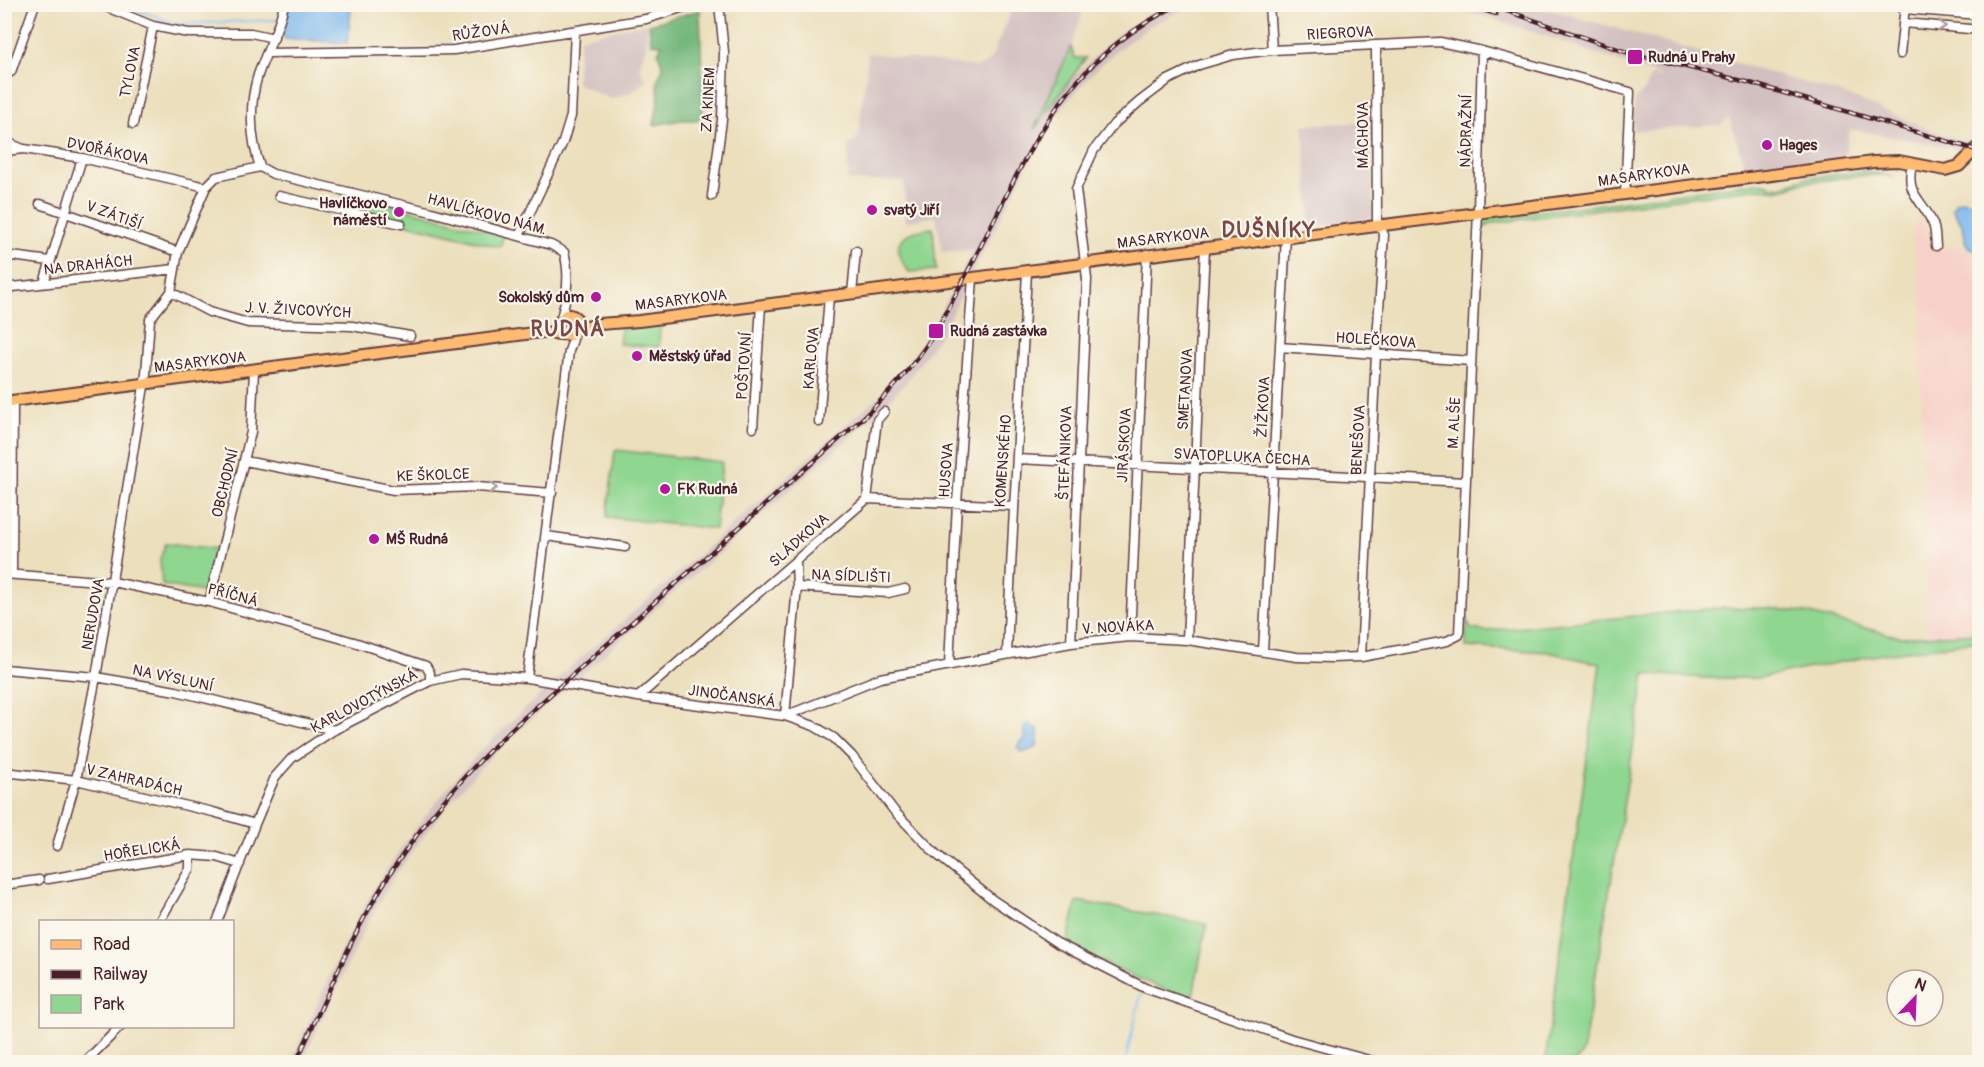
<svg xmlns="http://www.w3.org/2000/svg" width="1984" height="1067" viewBox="0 0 1984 1067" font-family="Pangolin,sans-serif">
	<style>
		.built { fill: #f7d1c8 }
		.industrial { fill: #d2bfc0 }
		.green { fill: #8fd690; stroke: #6c7a5e; stroke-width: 1.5 }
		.forest { fill: #73b77a; stroke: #5e6b52; stroke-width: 1.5 }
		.water { fill: #7cb8ee; stroke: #636c8c; stroke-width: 1.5 }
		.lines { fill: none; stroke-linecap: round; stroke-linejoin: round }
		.stream { stroke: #7cb8ee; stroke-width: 2 }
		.minor-casing { stroke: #623c41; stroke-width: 11 }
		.major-casing { stroke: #623c41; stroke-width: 14 }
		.minor { stroke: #fff; stroke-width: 8 }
		.major { stroke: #febb71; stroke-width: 10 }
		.rail-casing { stroke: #4a1f2b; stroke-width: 4.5 }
		.rail { stroke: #fbf7ec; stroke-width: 2; stroke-dasharray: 7; stroke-linecap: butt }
		.oneway { stroke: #ae9aa0 }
		.poi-dot { fill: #b5179e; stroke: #fbf7ec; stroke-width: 2 }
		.labels { text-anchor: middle; stroke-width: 4.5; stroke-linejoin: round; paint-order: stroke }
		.street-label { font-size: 15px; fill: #4a1f2b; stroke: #fbf7ec }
		.poi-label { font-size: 15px; font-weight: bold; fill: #4a1f2b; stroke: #fbf7ec; text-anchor: start }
		.district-label { font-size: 21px; font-weight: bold; letter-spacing: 1.5px; fill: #7b4747; stroke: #fbf7ec }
	</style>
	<rect width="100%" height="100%" fill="#fbf7ec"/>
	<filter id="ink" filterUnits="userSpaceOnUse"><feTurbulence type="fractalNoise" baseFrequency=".0167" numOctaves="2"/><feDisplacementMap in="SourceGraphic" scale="12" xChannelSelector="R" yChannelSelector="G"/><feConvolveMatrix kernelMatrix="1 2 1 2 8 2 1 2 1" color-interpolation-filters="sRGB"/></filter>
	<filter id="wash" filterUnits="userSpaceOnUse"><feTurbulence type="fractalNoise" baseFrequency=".008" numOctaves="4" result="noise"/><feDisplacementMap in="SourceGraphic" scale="24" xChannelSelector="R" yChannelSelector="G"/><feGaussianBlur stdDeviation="1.35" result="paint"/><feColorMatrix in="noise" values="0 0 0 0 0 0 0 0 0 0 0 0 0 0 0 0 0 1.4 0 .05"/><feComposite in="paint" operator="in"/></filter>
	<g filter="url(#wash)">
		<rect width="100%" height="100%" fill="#ebdfbc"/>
		<path class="built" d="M1917,217L1929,233V246L1960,247L1979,260V633L1926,635L1921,390L1922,289L1912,234Z"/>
		<path class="industrial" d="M1014,5H1085L1071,47L1035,128L1057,96L1075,76L1111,41L1145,16L1167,5H1192L1150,26L1118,49L1099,66L1066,103L1041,139L941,334L904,385L867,422L520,729L481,767L445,807L396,874L369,919L302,1062H291L344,945L374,889L407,839L456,778L489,742L556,680L881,394L921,346L932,329L973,250L942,252L936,216L906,222L904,181H848V145L854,142L859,134L868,53L977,67L985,64L991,58Z
			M1447,5H1523L1563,13L1846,95L1939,133L1979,145V157L1957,149L1850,129L1844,159L1745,166L1729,118L1720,125L1632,131L1635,100L1644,90L1651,76L1663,77L1549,37Z
			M647,23L646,47L639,67L646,80L632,92L611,99L576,83L580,38Z
			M1372,122L1373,218L1311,226L1303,125Z"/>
		<path class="green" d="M1071,47L1075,58H1086L1034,129Z
			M1868,171L1894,177L1886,175H1867L1800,183L1789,188L1779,190L1759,188L1494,223L1482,228V218L1620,202L1752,183L1770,184V187L1778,186L1779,189L1782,188V186L1805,178Z
			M355,195L504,235L500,247L352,210Z
			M933,228L936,270L909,272C906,267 900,260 899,254C894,233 918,230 933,228Z
			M647,324L649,326L660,325L659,347L619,344L621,329Z
			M615,450L722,462L715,529L607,517Z
			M166,543L217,549L204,592L162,585L160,559Z
			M1717,608H1767L1802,612L1900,637L1979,633V641L1877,655L1758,678H1704L1645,674L1583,1052L1575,1062H1545L1600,664L1548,652L1466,647V618L1471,629L1485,631Z
			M1077,901L1207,924L1192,1000C1148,983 1107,967 1067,942Z"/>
		<path class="forest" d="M700,10L703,120H681L654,125L659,96L657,81L663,68L658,52L662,44L651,43L649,24Z"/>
		<path class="water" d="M289,5H347L351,12L347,43L285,39L283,36Z
			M1963,200L1979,204V253C1965,246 1965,245 1964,231C1963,224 1956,215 1952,209L1956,202Z
			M1028,724L1038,729V743L1036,748L1022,753L1017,748L1025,737L1024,728Z"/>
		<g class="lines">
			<path class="stream" d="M120,4L178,24L278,20
				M1125,1062L1142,990"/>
		</g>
	</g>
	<g filter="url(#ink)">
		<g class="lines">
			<g class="minor-casing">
				<path id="minor" d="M99,4L153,26L188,33H251L274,38
					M1269,4L1272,50
					M1905,9L1980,15
					M1904,23L1980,30
					M268,53L454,50L646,19L694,4
					M1900,54L1905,5
					M11,72L35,4
					M133,124L153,26
					M4,141L21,148
					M4,151L24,149L82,158L206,187
					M1912,164C1905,195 1921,197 1932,222C1936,229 1935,238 1936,246
					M260,167L273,174L432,212L551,245L564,252C570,273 567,297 561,318
					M260,167C250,137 249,104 258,75C266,51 279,30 284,4
					M279,196L401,224
					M712,196L722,120L724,52L719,4
					M40,204L178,252
					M348,212L353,193
					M519,236L563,142L571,116L575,31
					M4,255L50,261
					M44,283L82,158
					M4,288L175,269
					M171,292L209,312L248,323L352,326L410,336
					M852,294L856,251
					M1280,347L1471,361
					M819,422L829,296
					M753,428L761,305
					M1017,459L1465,482
					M245,461L394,490L477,487L552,493
					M867,499L877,420L884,412
					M546,536L625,547
					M796,561L797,587L785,716L880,678L1071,643L1130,637L1187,640L1297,657L1332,658L1361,657L1447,641L1459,635L1478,212L1482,51
					M4,574L113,582L209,602L354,642L426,666L430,673V681
					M12,574L13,401
					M797,587L888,593L905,589
					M209,602L251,432L254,370
					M1130,637L1147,254
					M1187,640L1205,247
					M1071,643L1087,279L1076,189L1094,150L1114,124L1139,102L1168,80L1199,65L1233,55L1272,50L1440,42L1482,51L1630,92L1625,194
					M1263,651L1286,237
					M1007,654C1012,526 1021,398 1027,271
					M1361,657L1376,354L1384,235L1377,220L1376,45
					M949,665L957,503L973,278
					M4,669L96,677L176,691L334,730
					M527,678L569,351L575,333
					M638,697L867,499L1013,506
					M4,772L76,780L213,812L255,824
					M57,846L76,780L96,677L146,374L150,319L171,292L178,252L206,187L216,177L260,167
					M48,879L190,855L217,857L240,864
					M4,885L39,880
					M159,922L190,869V855
					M217,922L255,824L275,777L292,758L334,730L430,681L461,674L527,678L638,697L785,716L814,726L834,738L852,756L895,812L935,853L993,900L1057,943L1145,988L1292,1039L1376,1062
					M85,1062L121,1026"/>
			</g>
			<g class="major-casing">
				<path id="major" d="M563,333L560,329L559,322L566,315C575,314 581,321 578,329
					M4,402L541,332L571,335L578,329L599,324L639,321L1873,162L1899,161L1945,170L1959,166L1980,145"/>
			</g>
			<use href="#minor" class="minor"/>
			<use href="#major" class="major"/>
			<g class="rail-casing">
				<path id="rail" d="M1464,4L1496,14
					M1487,4L1626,52L1747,82L1980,151
					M296,1062C319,1014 339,965 364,918C403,845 456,781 516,725L863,418C895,388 921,358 942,320C961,285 979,250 997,214C1043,120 1081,52 1180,4"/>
			</g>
			<use href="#rail" class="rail"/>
		</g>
		<defs><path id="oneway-chevron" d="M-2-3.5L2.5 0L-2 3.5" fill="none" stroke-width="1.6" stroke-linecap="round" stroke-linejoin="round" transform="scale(1.5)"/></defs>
		<g class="oneway">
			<use href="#oneway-chevron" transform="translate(1942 26) rotate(5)"/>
			<use href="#oneway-chevron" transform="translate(493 488) rotate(4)"/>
		</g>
	</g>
	<g class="poi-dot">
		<rect x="1627" y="49" width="16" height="16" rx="3"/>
		<circle cx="1767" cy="145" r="6"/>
		<circle cx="872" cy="210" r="6"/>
		<circle cx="399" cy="212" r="6"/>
		<circle cx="596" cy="297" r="6"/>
		<rect x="928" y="323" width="16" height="16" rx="3"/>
		<circle cx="637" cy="356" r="6"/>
		<circle cx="665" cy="489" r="6"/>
		<circle cx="374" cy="539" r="6"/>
	</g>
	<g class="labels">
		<g class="street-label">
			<text transform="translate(481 32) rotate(-8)" y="5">RŮŽOVÁ</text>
			<text transform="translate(1340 33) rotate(-3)" y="5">RIEGROVA</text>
			<text transform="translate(130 72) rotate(-78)" y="5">TYLOVA</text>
			<text transform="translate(708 100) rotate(-87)" y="5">ZA KINEM</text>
			<text transform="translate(1466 131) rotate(-89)" y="5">NÁDRAŽNÍ</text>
			<text transform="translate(1363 135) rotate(-90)" y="5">MÁCHOVA</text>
			<text transform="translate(108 151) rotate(12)" y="5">DVOŘÁKOVA</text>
			<text transform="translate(1644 175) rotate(-8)" y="5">MASARYKOVA</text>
			<text transform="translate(487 214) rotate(15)" y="5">HAVLÍČKOVO NÁM.</text>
			<text transform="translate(114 215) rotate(20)" y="5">V ZÁTIŠÍ</text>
			<text transform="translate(1163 238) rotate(-7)" y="5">MASARYKOVA</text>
			<text transform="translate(88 265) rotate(-6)" y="5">NA DRAHÁCH</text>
			<text transform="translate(681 300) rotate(-7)" y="5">MASARYKOVA</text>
			<text transform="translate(298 310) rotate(3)" y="5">J. V. ŽIVCOVÝCH</text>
			<text transform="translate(1376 340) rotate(4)" y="5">HOLEČKOVA</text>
			<text transform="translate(811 358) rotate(-85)" y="5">KARLOVA</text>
			<text transform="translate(200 362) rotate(-7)" y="5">MASARYKOVA</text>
			<text transform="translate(744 366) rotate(-86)" y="5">POŠTOVNÍ</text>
			<text transform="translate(1185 389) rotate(-87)" y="5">SMETANOVA</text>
			<text transform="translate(1263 407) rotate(-87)" y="5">ŽIŽKOVA</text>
			<text transform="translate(1454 423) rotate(-87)" y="5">M. ALŠE</text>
			<text transform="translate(1358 440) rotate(-87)" y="5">BENEŠOVA</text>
			<text transform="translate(1124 445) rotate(-87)" y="5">JIRÁSKOVA</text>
			<text transform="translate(1065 453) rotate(-88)" y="5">ŠTEFÁNIKOVA</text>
			<text transform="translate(1242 457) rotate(3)" y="5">SVATOPLUKA ČECHA</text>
			<text transform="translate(1003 461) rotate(-86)" y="5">KOMENSKÉHO</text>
			<text transform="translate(946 470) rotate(-86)" y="5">HUSOVA</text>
			<text transform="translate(433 475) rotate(-2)" y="5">KE ŠKOLCE</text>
			<text transform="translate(225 483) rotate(-76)" y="5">OBCHODNÍ</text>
			<text transform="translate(799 540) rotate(-41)" y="5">SLÁDKOVA</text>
			<text transform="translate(851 576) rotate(2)" y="5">NA SÍDLIŠTI</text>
			<text transform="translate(233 595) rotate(15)" y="5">PŘÍČNÁ</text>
			<text transform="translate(93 614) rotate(-80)" y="5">NERUDOVA</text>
			<text transform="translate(1118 627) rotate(-3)" y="5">V. NOVÁKA</text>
			<text transform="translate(173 678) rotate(12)" y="5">NA VÝSLUNÍ</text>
			<text transform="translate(732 696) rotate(8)" y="5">JINOČANSKÁ</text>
			<text transform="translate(364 701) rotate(-28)" y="5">KARLOVOTÝNSKÁ</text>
			<text transform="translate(134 780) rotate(13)" y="5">V ZAHRADÁCH</text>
			<text transform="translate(142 850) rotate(-9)" y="5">HOŘELICKÁ</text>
		</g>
		<g class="poi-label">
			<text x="1648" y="62">Rudná u Prahy</text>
			<text x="1779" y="150">Hages</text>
			<text x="387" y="208" text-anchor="end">Havlíčkovo<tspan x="387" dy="17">náměstí</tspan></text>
			<text x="884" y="215">svatý Jiří</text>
			<text x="584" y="302" text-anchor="end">Sokolský dům</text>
			<text x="950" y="336">Rudná zastávka</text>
			<text x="649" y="361">Městský úřad</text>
			<text x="677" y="494">FK Rudná</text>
			<text x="386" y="544">MŠ Rudná</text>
		</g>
		<g class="district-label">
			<text x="1269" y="237">DUŠNÍKY</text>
			<text x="568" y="336">RUDNÁ</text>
		</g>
	</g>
	<rect width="1984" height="1067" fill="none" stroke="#fbf7ec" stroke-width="24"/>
	<rect x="39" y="920" width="195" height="108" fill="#fbf7ec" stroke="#b4a19f" stroke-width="1.5"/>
	<rect x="51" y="940" width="30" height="9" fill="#febb71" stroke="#b4a19f" stroke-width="1.5"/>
	<text x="93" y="950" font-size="18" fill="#4a1f2b">Road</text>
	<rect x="51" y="970" width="30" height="9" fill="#4a1f2b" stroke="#b4a19f" stroke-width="1.5"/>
	<text x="93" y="980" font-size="18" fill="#4a1f2b">Railway</text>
	<rect x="51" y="995" width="30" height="18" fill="#8fd690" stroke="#b4a19f" stroke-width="1.5"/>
	<text x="93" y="1010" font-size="18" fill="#4a1f2b">Park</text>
	<g transform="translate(1915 998) rotate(23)"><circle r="28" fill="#fbf7ec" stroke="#b4a19f" stroke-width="1.5"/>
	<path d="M0-4.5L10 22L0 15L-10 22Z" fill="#b5179e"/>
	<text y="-9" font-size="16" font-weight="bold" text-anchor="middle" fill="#4a1f2b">N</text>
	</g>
</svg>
